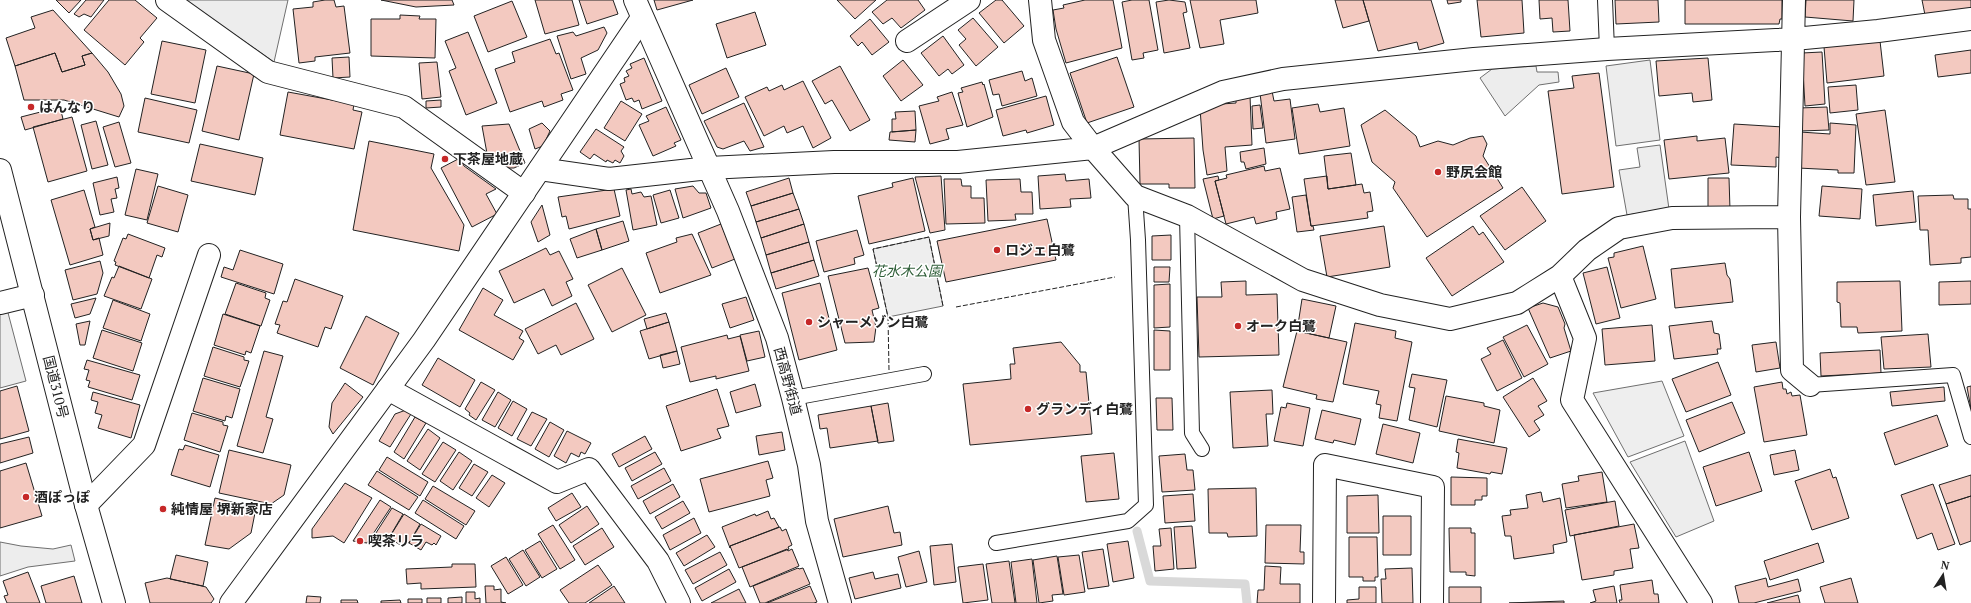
<svg xmlns="http://www.w3.org/2000/svg" width="1971" height="603" viewBox="0 0 1971 603" font-family="'PT Serif','Noto Sans JP',serif">
	<style>
		.green { fill: #eee; stroke: #6f6f6f }
		.parking { fill: #ededed; stroke: #6f6f6f }
		.lines { fill: none; stroke-linecap: round; stroke-linejoin: round }
		.stream { stroke: #d9d9d9; stroke-width: 9 }
		.building { fill: #f3c9c0; stroke: #222 }
		.service-casing { stroke: #222; stroke-width: 16 }
		.minor-casing { stroke: #222; stroke-width: 24 }
		.tertiary-casing { stroke: #222; stroke-width: 24 }
		.trunk-casing { stroke: #222; stroke-width: 24 }
		.service { stroke: #fff; stroke-width: 14 }
		.minor { stroke: #fff; stroke-width: 22 }
		.tertiary { stroke: #fff; stroke-width: 22 }
		.trunk { stroke: #fff; stroke-width: 22 }
		.fence { stroke: #222; stroke-width: 1; stroke-dasharray: 5 2; stroke-linecap: butt }
		.poi-dot { fill: #c62828; stroke: #fff; stroke-width: 1.5 }
		.labels { text-anchor: middle; stroke-width: 3; stroke-linejoin: round; paint-order: stroke }
		.poi-label { font-size: 14px; font-weight: bold; fill: #222; stroke: #fff; text-anchor: start }
		.park-label { font-size: 14px; font-style: italic; fill: #2f5e38; stroke: #fff }
		.street-label { font-size: 14px; fill: #222; stroke: #fff }
	</style>
	<rect width="100%" height="100%" fill="#fff"/>
	<path class="green" d="M929,237L943,306L888,317L873,249Z
		M1662,381L1684,436L1628,457L1593,393Z"/>
	<path class="parking" d="M185,0H288L274,62Z
		M1650,60L1660,140L1616,146L1606,66Z
		M1536,66L1537,72H1558L1559,82L1539,85L1505,116L1480,78L1492,69Z
		M1660,145L1669,209L1627,215L1619,170L1640,167L1637,148Z
		M7,309L26,381L0,388V311Z
		M1685,441L1714,521L1676,537L1630,462Z
		M0,542L21,546L53,549L71,545L75,561L28,567L0,576Z"/>
	<g class="lines">
		<path class="stream" d="M1137,531L1150,581L1245,584L1247,603"/>
	</g>
	<path class="building" d="M56,0H81L69,13Z
		M86,0H104L91,17L84,14L79,17L74,14Z
		M109,0H135L157,18L140,38L144,42L125,65L84,30Z
		M325,0H334L336,7L344,6L350,53L315,57V61L299,63L293,9L313,7V2Z
		M381,0H452L454,5L416,7Z
		M535,0H572L579,25L545,34Z
		M579,0H613L618,14L587,24Z
		M654,0H693L657,10Z
		M837,0H876L855,19Z
		M887,0H918L925,10L901,28L892,18L883,24L872,12Z
		M996,0H1002L1024,26L1004,43L979,13Z
		M1085,0H1113L1122,48L1066,63L1056,29L1053,10L1064,8L1063,5Z
		M1132,0H1149L1158,50L1143,53L1144,58L1132,60L1122,2Z
		M1169,0L1185,2L1187,12L1183,13L1190,48L1164,53L1156,2Z
		M1190,0H1256L1258,13L1220,20L1224,44L1200,48Z
		M1335,0H1363L1369,21L1343,28Z
		M1363,0H1431L1444,43L1419,50L1417,42L1378,51Z
		M1447,0H1461V2L1448,4Z
		M1477,0H1522L1524,33L1481,37Z
		M1539,0H1568L1570,31L1553,32L1552,18L1540,19Z
		M1615,0H1658L1659,22L1616,24Z
		M1685,0H1782V19H1780L1779,24H1685Z
		M1806,0H1854L1853,21L1805,17Z
		M1922,0H1971V9L1925,15Z
		M512,1L527,37L488,52L474,16Z
		M53,10L92,53L82,56L85,65L62,72L55,53L15,66L6,38L35,28L31,17Z
		M755,12L766,45L727,58L716,24Z
		M400,15L420,16L419,19H436L435,58L371,56V19H400Z
		M973,18L998,47L976,66L959,45L966,39L958,30Z
		M870,19L889,42L872,55L862,42L858,46L850,36Z
		M604,27L607,33L598,50L581,58L586,74L571,79L557,36L573,32L576,36Z
		M468,32L497,103L466,115L449,71L456,68L445,41Z
		M943,36L964,65L952,74L948,69L939,76L921,53Z
		M550,39L556,54L559,53L573,90L561,94L563,100L544,107L542,101L510,112L495,69L515,62L512,52Z
		M162,41L206,50L195,103L151,94Z
		M1880,41L1884,76L1827,83L1824,47Z
		M1971,50V73L1938,77L1935,55Z
		M1822,52L1825,104L1805,106L1802,53Z
		M55,53L62,72L85,65L82,56L92,53L108,72L121,94L124,106L119,117L64,100H24L15,66Z
		M349,57L350,77L333,78L332,58Z
		M1117,57L1134,107L1087,123L1070,73Z
		M644,58L662,101L642,109L639,100L634,102L632,98L626,100L620,84L625,82L624,78L629,76L626,71L632,68L630,64Z
		M1708,58L1712,100L1693,102L1692,93L1659,96L1656,61Z
		M903,60L923,85L901,101L883,76Z
		M437,62L441,97L422,99L419,63Z
		M217,66L254,74L239,140L202,131Z
		M840,66L870,120L850,131L832,100L825,104L812,81Z
		M726,68L739,97L702,114L689,85Z
		M1022,71L1025,81L1032,78L1037,96L1002,106L999,94L993,95L989,80Z
		M1599,73L1614,187L1562,194L1548,91L1574,88L1572,76Z
		M803,81L831,138L813,148L803,126L787,133L784,126L764,136L745,97L767,87L769,91L782,85L784,90Z
		M982,82L983,85L984,84L993,117L967,127L958,93L963,92L961,88Z
		M1856,85L1858,110L1830,113L1828,87Z
		M1272,91L1274,101L1290,99L1295,139L1266,143L1260,93Z
		M288,92L354,104L353,110L362,112L354,149L280,135Z
		M952,92L963,125L946,129L949,139L930,144L919,106L939,101L937,97Z
		M1046,96L1054,125L1027,133L1026,130L1003,136L996,110Z
		M1250,96L1252,145L1225,147L1227,171L1207,175L1203,150L1200,108L1207,105L1236,103V98Z
		M145,98L197,110L189,143L138,132Z
		M441,100V107L426,108V101Z
		M621,101L642,114L625,141L604,128Z
		M744,103L764,147L750,151L744,141L723,149L717,147L704,121Z
		M1318,104L1320,112L1344,108L1350,146L1299,154L1292,108Z
		M1260,105L1263,128L1253,129L1252,106Z
		M60,107L63,119L25,130L21,117Z
		M666,107L681,140L674,143L676,146L653,156L639,125L649,121L646,116Z
		M1827,107L1829,130L1800,131L1799,108Z
		M1385,110L1416,136L1420,147L1438,141L1453,145L1470,138L1483,136L1487,144L1483,156L1503,188L1427,237L1393,188L1395,182L1372,162L1361,125Z
		M1885,110L1895,182L1866,185L1856,114Z
		M915,111L916,130L892,132V119H896L895,112Z
		M72,117L87,171L48,182L33,127Z
		M96,121L108,165L92,169L81,125Z
		M119,122L131,163L115,167L103,127Z
		M542,123L550,131L543,146L535,149L529,129Z
		M1830,123L1856,125L1854,173H1838V170L1798,168L1800,132L1830,134Z
		M509,124L525,163L514,168H500L488,159L482,126Z
		M1734,124L1783,127L1782,158L1776,157V167L1731,165Z
		M596,129L624,147L621,151L624,156L620,163L615,160L613,163L607,160L606,162L594,154L590,159L580,152Z
		M916,130L915,142L889,140L890,132Z
		M1697,136V141L1725,138L1729,173L1669,179L1664,140Z
		M1194,138L1195,188H1169V184H1140L1139,139Z
		M369,141L434,154L431,168L464,225L459,251L353,230Z
		M200,144L263,158L255,195L191,181Z
		M1264,148L1266,164L1246,169L1244,162H1241L1240,152Z
		M1351,153L1356,185L1328,189L1324,156Z
		M460,158L464,166L496,189L486,194L497,214L472,227L441,168Z
		M1264,166L1265,171L1280,168L1290,209L1276,212L1277,219L1256,224L1254,217L1226,224L1215,181L1227,178L1226,175Z
		M136,169L158,174L147,220L125,215Z
		M1065,174L1066,181L1089,179L1091,198L1070,199L1071,207L1040,209L1038,176Z
		M941,176L945,230L930,233L915,177Z
		M1218,176L1219,180L1215,181L1224,216L1213,219L1203,179Z
		M1327,176L1328,189L1362,184L1364,193L1370,192L1373,211L1367,212L1368,218L1311,226L1304,179Z
		M117,177L119,188L115,189L117,198L111,199L114,212L100,215L93,183Z
		M789,178L793,193L751,206L746,192Z
		M913,178L925,231L869,244L858,196L893,187L892,183Z
		M1708,178H1729L1730,210H1708Z
		M944,179H961L962,186H971V198H984L985,223L946,224Z
		M1020,179L1021,192H1032L1033,214H1015L1016,220L988,221L986,180Z
		M158,186L188,195L178,232L147,223Z
		M693,186L699,193H706L711,208L683,218L675,189Z
		M1822,186L1862,189L1860,219L1819,216Z
		M1522,187L1546,221L1505,250L1480,216Z
		M614,189L620,216L569,229L566,216L562,217L558,197Z
		M631,189L632,194L641,192L644,197L651,196L657,225L633,230L626,190Z
		M84,190L95,227L90,229L93,240L99,238L103,255L70,265L51,200Z
		M670,190L679,218L661,223L653,195Z
		M1913,191L1916,222L1876,226L1873,195Z
		M793,193L799,209L756,222L751,206Z
		M1306,195L1311,226H1313L1314,230L1297,232L1292,197Z
		M1953,195L1954,199H1968V209H1971V257L1961,258V263L1930,265L1928,230H1920L1918,196Z
		M542,205L550,235L538,242L531,222Z
		M799,209L804,224L761,238L756,222Z
		M1047,219L1056,260L946,282L937,241Z
		M623,221L629,241L602,250L596,229Z
		M110,223L109,236L93,240L90,229Z
		M721,224L735,259L712,268L698,233Z
		M804,224L809,242L766,255L761,238Z
		M1384,226L1390,267L1327,277L1320,236Z
		M1473,226L1479,235L1483,232L1504,262L1452,296L1426,258Z
		M596,229L602,250L577,258L570,239Z
		M857,230L864,255L854,258L855,264L824,272L816,241Z
		M128,234L165,248L162,257L157,255L149,278L115,265L116,262L114,261L123,238L126,239Z
		M692,234L711,275L660,293L646,253L677,242L676,238Z
		M1171,235V260H1152V236Z
		M809,242L814,260L771,273L766,255Z
		M1643,246L1656,299L1621,308L1608,258L1614,257V253Z
		M546,248L550,255L559,251L573,279L566,282L572,296L552,306L544,289L514,303L499,271Z
		M240,250L283,264L274,294L221,277L224,267L233,270Z
		M814,260L819,276L776,289L771,273Z
		M100,261L103,273L97,294L73,300L65,270Z
		M1725,263L1727,275L1730,279L1733,302L1675,308L1671,269Z
		M119,266L152,279L141,309L104,296L112,277L114,278Z
		M1154,267H1170L1169,282H1154Z
		M1607,267L1620,318L1596,324L1583,273Z
		M622,268L646,315L612,332L588,285Z
		M868,268L879,308L872,310L876,327L874,342L845,343L828,276Z
		M295,279L343,296L331,329L325,327L318,347L277,333L280,325L275,324L283,301L287,302Z
		M1246,281V295L1277,294L1279,355L1199,357L1197,297H1222L1221,282Z
		M1900,281L1902,331L1858,333L1857,327H1841L1840,303L1837,302V282Z
		M1971,281V304L1939,305V282Z
		M236,283L266,293L265,298L270,300L261,326L225,314Z
		M820,283L837,350L799,360L782,293Z
		M1170,284V327L1154,328V285Z
		M483,288L503,300L494,315L523,331L519,338L524,341L513,360L459,330Z
		M746,297L754,320L730,328L722,304Z
		M96,298L90,314L75,318L71,304Z
		M1302,299L1336,306L1329,338L1297,331Z
		M113,300L150,314L141,341L103,328Z
		M576,303L594,339L561,355L556,345L538,354L525,329Z
		M1543,303L1558,307L1565,324L1564,328L1571,351L1550,358L1528,308Z
		M666,313L669,322L647,329L644,319Z
		M223,314L260,326L251,353L246,351L245,355L214,345Z
		M366,316L399,333L373,385L340,368Z
		M90,321L85,345H80L76,324Z
		M1712,321L1714,333L1719,334L1721,349H1717L1718,354L1674,359L1669,326Z
		M669,322L677,351L649,359L640,331Z
		M1355,323L1396,331L1395,338L1412,342L1397,421L1379,418L1381,405L1376,404L1379,391L1343,384Z
		M1527,325L1548,364L1524,377L1503,337Z
		M1652,325L1655,361L1605,365L1602,329Z
		M102,330L142,343L133,371L93,358Z
		M1154,330L1170,331V370H1154Z
		M759,331L765,357L747,361L740,335Z
		M1297,331L1347,342L1333,402L1316,399L1317,395L1283,387Z
		M1928,334L1931,367L1884,369L1881,337Z
		M727,335L728,339L740,336L749,371L716,379V376L690,382L681,347Z
		M1503,340L1522,378L1497,391L1481,359L1491,354L1487,348Z
		M1061,342L1080,365V372H1086L1092,434L970,445L963,384L1011,379L1010,364H1015L1013,348Z
		M1776,342L1780,368L1756,372L1752,345Z
		M213,347L244,357V360L249,361L240,387L204,376Z
		M1880,350L1881,373L1821,376L1820,353Z
		M264,351L283,356L266,417L273,419L263,453L237,446Z
		M677,351L680,364L663,368L660,355Z
		M438,358L475,380L460,407L422,385Z
		M87,360L140,375L132,400L88,387L90,381L86,380L89,370L84,369Z
		M1718,362L1731,395L1686,412L1672,379Z
		M1412,374L1447,380L1437,427L1409,420L1415,388L1409,387Z
		M203,378L240,389L232,418L226,416L225,421L193,411Z
		M1533,378L1547,401L1538,406L1544,415L1534,421L1540,430L1529,437L1503,397Z
		M481,382L495,390L476,420L469,415L470,413L465,409Z
		M1782,382L1783,389H1786L1787,394L1791,392L1792,396L1800,395L1807,435L1764,442L1754,387Z
		M345,383L363,397L333,434L329,427L332,403Z
		M755,384L761,406L736,413L730,392Z
		M17,386L29,431L0,439V391Z
		M1971,386V409L1967,387Z
		M1944,387L1945,401L1892,406L1890,392Z
		M717,389L729,426L717,429L721,438L681,451L666,406Z
		M1272,390L1273,414H1266L1268,446L1233,448L1230,392Z
		M93,392L140,405L131,438L98,428L102,415L95,413L98,402L91,400Z
		M498,392L511,400L495,427L482,420Z
		M1446,396L1484,403V406L1500,410L1494,443L1439,431Z
		M1156,398H1172L1173,430H1157Z
		M513,401L527,409L512,436L498,428Z
		M1732,402L1745,433L1699,452L1686,420Z
		M888,403L894,441L878,443L871,406Z
		M1287,403L1310,408L1303,446L1274,441L1281,407L1286,408Z
		M871,406L878,441L830,448L827,428L820,429L818,415Z
		M406,410L411,414L390,447L379,441L395,414Z
		M1322,410L1361,419L1355,445L1334,440L1333,443L1315,439Z
		M532,412L547,419L531,446L517,439Z
		M192,413L223,422V425L228,426L220,452L184,440Z
		M1937,415L1948,446L1895,465L1884,433Z
		M415,417L426,423L404,459L394,452Z
		M550,422L564,430L549,457L535,449Z
		M1383,424L1420,433L1413,463L1376,454Z
		M428,429L440,438L420,470L407,461Z
		M567,431L591,443L585,454L581,452L579,457L571,453L566,463L554,456Z
		M782,432L785,450L759,455L756,436Z
		M645,436L652,449L619,467L612,454Z
		M29,437L33,453L0,463V444Z
		M1458,439L1507,448L1502,474L1491,472L1490,474L1457,468L1459,453L1456,452Z
		M443,442L456,450L435,482L422,474Z
		M185,445L219,455L210,487L171,475L179,449L183,450Z
		M229,450L291,465L284,495L271,504L219,493Z
		M1795,450L1799,470L1774,475L1770,455Z
		M459,452L472,461L453,490L440,481Z
		M655,452L662,464L632,481L625,468Z
		M1749,452L1762,491L1716,506L1703,467Z
		M1114,453L1119,499L1086,502L1081,456Z
		M1185,454L1187,470H1193L1195,490L1162,492L1159,456Z
		M387,457L428,482L420,496L379,470Z
		M768,461L773,478L766,480L770,496L709,512L700,479Z
		M26,463L42,516L0,528V471Z
		M474,464L488,472L472,496L459,488Z
		M664,468L671,481L638,499L631,486Z
		M1830,469L1833,478L1836,477L1849,518L1812,530L1795,481Z
		M377,471L418,497L409,510L368,485Z
		M1602,472L1607,502L1566,508L1562,484L1579,481L1578,476Z
		M492,475L505,483L489,507L476,498Z
		M1971,475V496L1946,504L1939,485Z
		M1451,477L1487,478V496H1482V500H1475V505H1451Z
		M345,483L372,498L344,543L333,536L312,538V529Z
		M673,484L680,497L650,514L643,501Z
		M1933,484L1955,544L1938,550L1932,533L1917,539L1901,495Z
		M433,486L475,511L466,525L425,499Z
		M1256,488L1257,536L1228,537L1227,533H1209L1208,489Z
		M1541,492L1543,502L1560,498L1567,542L1553,545L1554,553L1514,559L1511,536H1505L1502,516L1511,515L1510,510L1528,508L1526,495Z
		M572,493L581,507L556,521L548,508Z
		M1193,494L1195,521L1165,523L1163,496Z
		M1378,495L1379,533H1347V496Z
		M1971,496V541L1960,545L1946,504Z
		M215,498L256,508L251,533L229,549L205,545Z
		M380,500L391,507L367,543L353,541Z
		M423,500L464,526L456,539L415,513Z
		M683,501L690,513L662,529L655,517Z
		M1615,501L1619,526L1570,536L1565,510Z
		M587,506L599,524L571,543L559,525Z
		M888,506L894,533L900,532L902,545L843,557L834,519Z
		M392,508L403,514L386,543L374,536Z
		M768,511L771,519L774,518L779,527L730,546V548L722,527L755,514L756,516Z
		M404,514L420,524L409,543L405,541L402,546L389,538Z
		M1383,516H1411V555H1383Z
		M694,518L701,533L670,550L663,535Z
		M421,524L441,536L436,545L434,543L432,545L426,542L421,550L409,543Z
		M1634,524L1639,548L1630,549L1633,568L1614,571V575L1582,580L1574,535Z
		M553,525L575,560L560,569L538,534Z
		M1266,525H1301L1300,552H1304V564L1265,563Z
		M1192,526L1196,568L1177,569L1174,527Z
		M780,527L782,531L786,529L792,545L788,547L789,549L739,568L730,546Z
		M602,528L614,547L585,565L573,546Z
		M1171,528L1174,569L1155,571L1153,546H1161L1159,529Z
		M1449,528H1471V533H1475V576L1466,575V572H1450Z
		M707,535L715,547L684,566L676,553Z
		M1349,537H1377L1378,577H1375V581H1363V577H1349Z
		M540,541L557,569L542,578L525,550Z
		M1128,541L1134,578L1113,582L1107,544Z
		M1818,543L1824,562L1770,580L1764,561Z
		M952,544L956,582L934,585L930,546Z
		M787,549L788,551L792,549L799,566L750,587L742,567Z
		M1103,549L1109,586L1088,589L1082,552Z
		M523,550L540,577L526,586L509,559Z
		M919,551L927,582L906,587L898,557Z
		M720,552L727,565L693,584L685,570Z
		M176,555L208,562L203,586L170,579Z
		M1079,555L1085,592L1064,595L1058,557Z
		M1057,556L1063,594L1052,595L1053,601L1039,603L1033,560Z
		M506,557L523,585L508,594L491,566Z
		M1032,559L1037,603H1016L1011,562Z
		M1009,561L1015,603H992L986,564Z
		M452,564H475L476,587L421,589V583L407,584L406,569L452,567Z
		M983,564L988,600L963,603L958,567Z
		M598,565L612,585L585,603H569L560,590Z
		M1265,566L1281,567L1280,584H1300V603H1257L1258,590H1264Z
		M798,568L799,569L803,568L810,584L765,603H760L753,586Z
		M1412,568L1413,603H1382L1381,579H1386L1385,569Z
		M729,569L736,582L702,601L695,588Z
		M28,572L40,603H7L4,596L8,595L3,581Z
		M873,572L875,579L898,574L901,588L855,599L849,578Z
		M74,576L82,603H46L41,586Z
		M167,578L206,587L214,599L211,603H150L145,583Z
		M1766,578L1768,587L1798,579L1801,591L1754,603H1739L1735,586Z
		M1851,578L1858,603H1825L1820,587Z
		M1652,580L1654,594H1658L1659,603H1620L1619,600H1622L1620,585Z
		M485,586H494V590L501,589V602L506,603H486Z
		M614,586L625,603H589Z
		M810,586L817,602L814,603H767Z
		M1614,586L1617,603H1590L1596,601L1593,590Z
		M1359,587H1376V603H1347V600L1359,599Z
		M1449,587H1481V603H1449Z
		M739,589L746,603H711Z
		M466,592H475V599L480,598V603H466Z
		M1798,595L1800,603H1767Z
		M307,596L321,597L320,603H306Z
		M462,597V603H448V598Z
		M427,598H441V603H427Z
		M408,599H422V603H408Z
		M341,600H357L358,603H341Z
		M400,600L401,603H381V601Z
		M1564,601V603H1509Z"/>
	<g class="lines">
		<g class="service-casing">
			<path id="service" d="M1605,0L1607,49
				M1187,216L1192,433L1202,449
				M1810,385L1953,375L1971,437
				M793,398L924,374
				M996,543L1128,521L1146,505L1138,240L1135,196"/>
		</g>
		<g class="minor-casing">
			<path id="minor" d="M167,0L268,72L404,107L524,193
				M635,0L728,211L777,338L793,398L809,465L817,521L840,603
				M1040,0L1044,40L1073,122L1093,148L1135,196L1187,216L1303,280L1380,305L1450,319L1517,303L1560,276L1587,250L1619,228L1672,218L1789,217
				M1794,0L1789,217L1792,370L1810,385
				M907,41L969,0
				M540,169L609,179L709,168L834,162H958L1093,148L1223,92L1283,79L1474,59L1607,49L1794,39L1878,31L1971,19
				M1560,276L1585,338L1572,400L1701,603
				M0,303L33,295
				M388,389L557,482L589,469L658,561L679,603
				M86,505L144,445L209,255
				M1324,603L1325,465L1433,487L1432,603"/>
		</g>
		<g class="tertiary-casing">
			<path id="tertiary" d="M231,603L424,340L642,18"/>
		</g>
		<g class="trunk-casing">
			<path id="trunk" d="M0,170L86,505L114,603"/>
		</g>
		<use href="#service" class="service"/>
		<use href="#minor" class="minor"/>
		<use href="#tertiary" class="tertiary"/>
		<use href="#trunk" class="trunk"/>
		<path class="fence" d="M956,307L1115,277
			M889,370L888,317L873,249L929,237L943,306"/>
	</g>
	<g class="poi-dot">
		<circle cx="31" cy="107" r="4"/>
		<circle cx="445" cy="159" r="4"/>
		<circle cx="1438" cy="172" r="4"/>
		<circle cx="997" cy="250" r="4"/>
		<circle cx="809" cy="322" r="4"/>
		<circle cx="1238" cy="326" r="4"/>
		<circle cx="1028" cy="409" r="4"/>
		<circle cx="26" cy="497" r="4"/>
		<circle cx="163" cy="509" r="4"/>
		<circle cx="360" cy="541" r="4"/>
	</g>
	<g class="labels">
		<g class="poi-label">
			<text x="39" y="112">はんなり</text>
			<text x="453" y="164">下茶屋地蔵</text>
			<text x="1446" y="177">野尻会館</text>
			<text x="1005" y="255">ロジェ白鷺</text>
			<text x="817" y="327">シャーメゾン白鷺</text>
			<text x="1246" y="331">オーク白鷺</text>
			<text x="1036" y="414">グランディ白鷺</text>
			<text x="34" y="502">酒ぽっぽ</text>
			<text x="171" y="514">純情屋 堺新家店</text>
			<text x="368" y="546">喫茶リラ</text>
		</g>
		<g class="park-label">
			<text x="907" y="276">花水木公園</text>
		</g>
		<g class="street-label">
			<text transform="translate(788 381) rotate(75)" y="5">西高野街道</text>
			<text transform="translate(56 387) rotate(76)" y="5">国道310号</text>
		</g>
	</g>
	<g transform="translate(1943 575) rotate(12)" stroke="#ffffff" stroke-width="3" paint-order="stroke">
	<path d="M0-3L7 15L0 10L-7 15Z" fill="#222222"/>
	<text y="-6" font-size="11" font-weight="bold" text-anchor="middle" fill="#222222">N</text>
	</g>
</svg>
